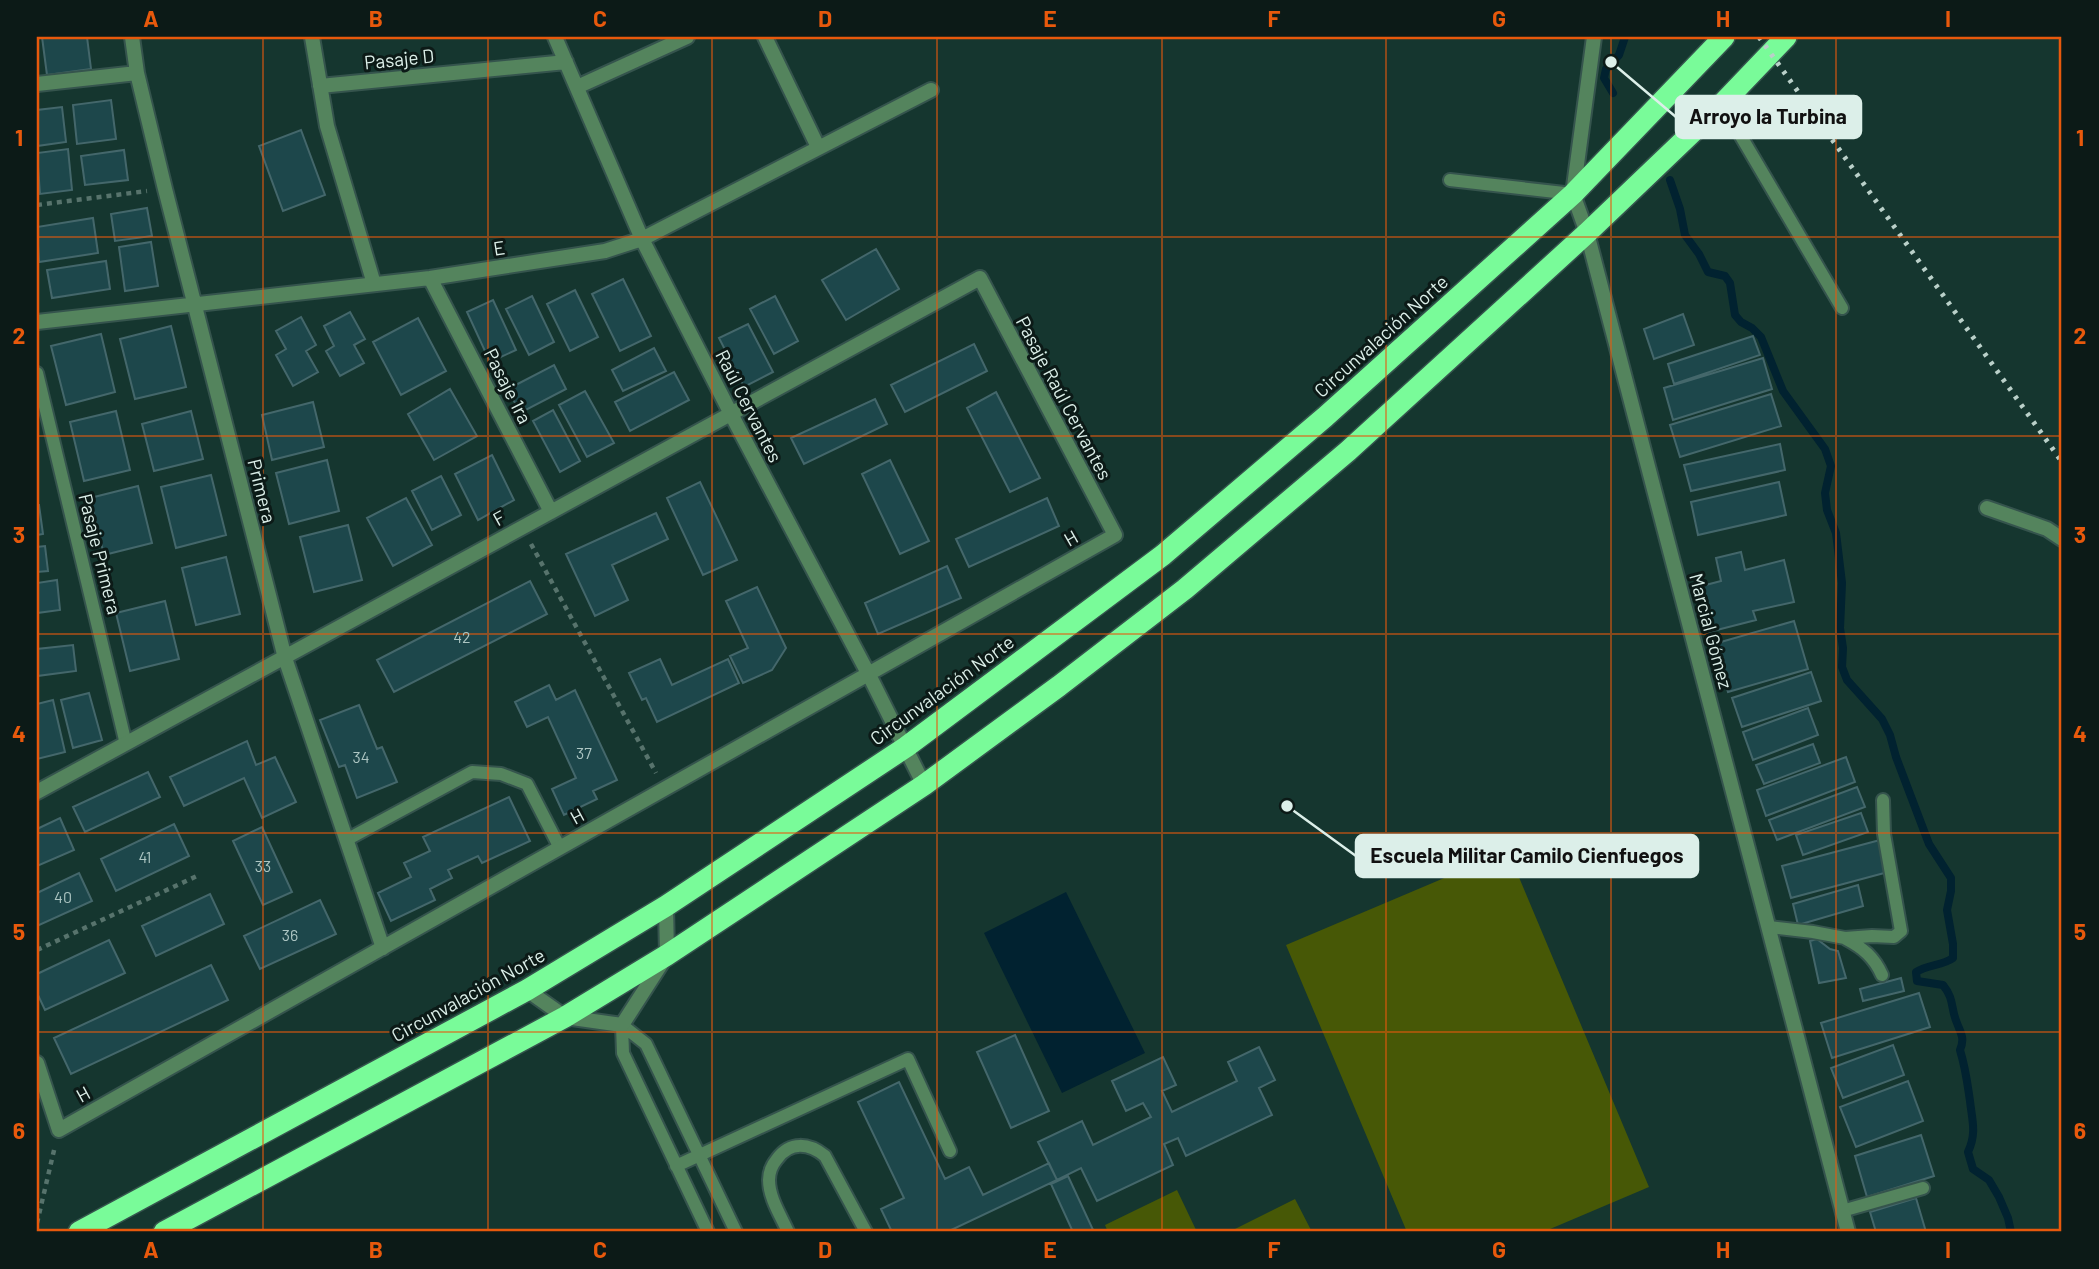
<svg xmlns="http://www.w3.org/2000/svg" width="2099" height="1269" viewBox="0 0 2099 1269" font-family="Barlow,sans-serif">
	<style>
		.green { fill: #475806 }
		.water { fill: #012230 }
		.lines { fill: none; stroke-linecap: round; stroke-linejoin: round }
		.stream { stroke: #012230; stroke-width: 8 }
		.building { fill: #1d474b; stroke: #44676b; stroke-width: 2 }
		.lane-casing { stroke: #35544d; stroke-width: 16 }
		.street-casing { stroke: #35544d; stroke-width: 18 }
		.highway-casing { stroke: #35544d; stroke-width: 24 }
		.path { stroke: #57736c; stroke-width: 4.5; stroke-dasharray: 5 5; stroke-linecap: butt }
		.lane { stroke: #54845d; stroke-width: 12 }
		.street { stroke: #54845d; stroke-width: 14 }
		.highway { stroke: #79fb99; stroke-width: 21 }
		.rail { stroke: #bad0c9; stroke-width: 5; stroke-dasharray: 3.5 7; stroke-linecap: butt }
		.grid { fill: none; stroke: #e8590c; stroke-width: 2; stroke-opacity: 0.55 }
		.labels { text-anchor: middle; stroke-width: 6; stroke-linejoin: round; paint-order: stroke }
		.number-label { font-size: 16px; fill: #acc5c2 }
		.street-label { font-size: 19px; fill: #dcefe9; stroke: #0c1a17 }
		.leader { fill: none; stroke: #dcefe9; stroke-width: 2.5 }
		.callout-dot { fill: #dcefe9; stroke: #0c1a17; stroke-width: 2.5 }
		.callout { fill: #dcefe9; stroke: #dcefe9; stroke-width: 2.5 }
		.callout-label { font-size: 21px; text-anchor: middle; font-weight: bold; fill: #111 }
		.neatline { fill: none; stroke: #e8590c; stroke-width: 2.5 }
		.grid-label { font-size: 23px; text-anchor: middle; font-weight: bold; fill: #e8590c }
	</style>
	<rect width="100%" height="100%" fill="#15362f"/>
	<path class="green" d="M1508,851L1649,1187L1543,1232H1407L1286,945Z
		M1177,1190L1197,1232H1108L1105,1225Z
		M1295,1199L1312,1232H1229Z"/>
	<path class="water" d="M1066,892L1145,1053L1062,1093L984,933Z"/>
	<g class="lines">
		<path class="stream" d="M1613,93L1604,78L1606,69L1619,55L1625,37
			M1670,180L1680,209L1685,235L1699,254L1708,272L1725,276L1730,283L1735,315L1741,322L1752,328L1761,337L1783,391L1825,449L1831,466L1825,493L1827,510L1836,533L1842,583L1840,628L1843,648L1842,667L1847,680L1882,719L1890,735L1896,757L1929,844L1951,878V891L1947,910L1953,944V958C1942,966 1928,964 1916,972L1917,981L1943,985C1955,1000 1950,1007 1957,1023C1961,1034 1965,1038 1960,1050C1966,1070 1967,1081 1970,1101C1972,1120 1977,1133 1968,1152L1973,1169L1989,1180L1999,1197L2008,1218L2011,1232"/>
	</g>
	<path class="building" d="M42,37H87L91,69L47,75Z
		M111,100L116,139L77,144L73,105Z
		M62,107L66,142L37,146V110Z
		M301,130L325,195L283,211L259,146Z
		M68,149L72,190L40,194L37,153Z
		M124,150L128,180L85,185L81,156Z
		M147,208L152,236L115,241L111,214Z
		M93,218L98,253L39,262L37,227Z
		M151,242L158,286L125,291L119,247Z
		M876,249L899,289L846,320L822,280Z
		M106,261L110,289L52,298L47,270Z
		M623,279L651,336L620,351L592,294Z
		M575,290L598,337L570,351L547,304Z
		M532,296L554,342L529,355L506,309Z
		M775,296L798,341L774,354L750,309Z
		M493,300L516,350L490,362L467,312Z
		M350,312L365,339L354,345L364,363L340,376L326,351L334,346L324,326Z
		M1683,314L1694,345L1654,359L1644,329Z
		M301,317L316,345L306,351L318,372L293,386L276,355L286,349L276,331Z
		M418,318L446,371L401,395L373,342Z
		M748,324L773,372L744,387L719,338Z
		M171,326L186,387L135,399L120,339Z
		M101,334L115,392L66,405L51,346Z
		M1753,336L1760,355L1674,384L1668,364Z
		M974,344L987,371L905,412L891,385Z
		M654,348L666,371L623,391L612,370Z
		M1763,358L1772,389L1673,420L1664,388Z
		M554,365L566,389L520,413L508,389Z
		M674,372L689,400L630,431L615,402Z
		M450,389L477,436L434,460L408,414Z
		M585,391L614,443L587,457L559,405Z
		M996,392L1040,478L1010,492L967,408Z
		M1771,394L1781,426L1680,457L1670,425Z
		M875,399L887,424L804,464L791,438Z
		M313,402L324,447L272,460L262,415Z
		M553,410L580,461L560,472L533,421Z
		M116,411L130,470L84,481L70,422Z
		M191,411L203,459L154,471L142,424Z
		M1780,444L1785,470L1691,491L1684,465Z
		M492,455L514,500L478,520L455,474Z
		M327,460L339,511L289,524L276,473Z
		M890,460L929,541L900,554L862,474Z
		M211,475L226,535L176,548L161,487Z
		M441,476L461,515L432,530L412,491Z
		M700,482L737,560L703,575L667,498Z
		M1779,482L1786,515L1698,535L1691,502Z
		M138,486L152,543L104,555L90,498Z
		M406,498L432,545L393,566L367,518Z
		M1047,498L1059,526L969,567L956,539Z
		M37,505H39L43,534L37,535Z
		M656,513L668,539L612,565L628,600L595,616L566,554Z
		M348,525L362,580L314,592L300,537Z
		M45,546L48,571L37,572V547Z
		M1741,552L1745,570L1784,560L1794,602L1753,611L1756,620L1709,632L1698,587L1721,581L1716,558Z
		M226,557L240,614L196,625L182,568Z
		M947,566L961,598L878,634L865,603Z
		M57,580L60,610L37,613V583Z
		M530,581L547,614L394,692L377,660Z
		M757,587L786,648L772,670L743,683L730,656L748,648L726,601Z
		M165,601L179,659L130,671L116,613Z
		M1794,621L1808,669L1728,692L1714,644Z
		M73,645L76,671L37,676V649Z
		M660,659L672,685L728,659L739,683L657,722L646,698L642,700L629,673Z
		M1811,672L1821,701L1742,727L1732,698Z
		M549,685L556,700L575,690L617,780L593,791L597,799L564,815L552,789L576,778L548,717L527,727L515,702Z
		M89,693L102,740L73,748L61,700Z
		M53,700L65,752L37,759V704Z
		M359,705L377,749L382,747L397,782L357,798L345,765L339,767L320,720Z
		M1808,708L1818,735L1753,760L1743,732Z
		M247,741L256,765L275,757L296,802L262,818L244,778L184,806L170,777Z
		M1813,744L1820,763L1764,784L1756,765Z
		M1846,757L1855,782L1766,816L1757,790Z
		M148,772L160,797L85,832L73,807Z
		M1857,787L1865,807L1777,840L1769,820Z
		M509,797L530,841L482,863L478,856L448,870L452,878L430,889L435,900L391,921L378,893L411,877L404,863L430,851L423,837Z
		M1861,813L1868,832L1803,855L1796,835Z
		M60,818L74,850L37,866V829Z
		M174,824L189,856L116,891L101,859Z
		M262,827L292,892L263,905L233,841Z
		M1880,840L1888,872L1791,898L1782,866Z
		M79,873L92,901L37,926V893Z
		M1858,885L1863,906L1798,925L1793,904Z
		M210,894L224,924L156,956L142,926Z
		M320,900L336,934L260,969L244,936Z
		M1817,939L1830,949L1838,951L1846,978L1819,983L1810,941Z
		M109,940L125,973L45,1010L37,993V974Z
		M211,965L228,1000L71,1074L54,1038Z
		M1901,978L1904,991L1863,1001L1860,989Z
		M1919,993L1930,1027L1832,1058L1821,1023Z
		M1015,1035L1049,1111L1011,1128L977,1052Z
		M1893,1045L1904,1075L1843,1098L1831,1068Z
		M1259,1047L1275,1080L1259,1088L1272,1115L1186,1156L1178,1138L1164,1144L1173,1165L1097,1201L1081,1168L1057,1180L1038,1142L1082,1121L1093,1145L1151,1117L1143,1103L1126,1111L1112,1081L1163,1057L1176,1085L1162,1091L1172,1112L1237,1081L1228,1062Z
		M1908,1081L1923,1121L1856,1147L1840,1107Z
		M899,1082L945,1179L969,1167L983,1195L1049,1163L1057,1180L947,1232H892L881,1209L904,1198L858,1102Z
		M1921,1135L1934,1176L1867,1197L1855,1156Z
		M1068,1176L1094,1232H1073L1051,1184Z
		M1916,1198L1926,1232H1876L1870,1212Z"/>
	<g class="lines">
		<g class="lane-casing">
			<path id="lane" d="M1722,104L1842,308
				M1450,180L1573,194
				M37,373L126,744
				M348,839L472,772L501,774L527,784L560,848
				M1769,927L1813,932L1845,938L1872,936L1894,937L1901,931L1884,834L1883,800
				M1846,939C1863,948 1874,957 1882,975
				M622,1025L646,1044L736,1232
				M622,1025L623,1053L708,1232
				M676,1166L908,1059L950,1151
				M1842,1211L1923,1188
				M788,1232C781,1216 769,1198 769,1180C769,1171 772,1165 777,1159C790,1141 809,1143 825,1156L866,1232"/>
		</g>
		<g class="street-casing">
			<path id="street" d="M132,37L137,73L165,189L285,658L383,948
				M312,37L327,126L374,284
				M555,37L642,239L731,414L869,675L924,785
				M765,37L818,147
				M1594,37L1573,194L1587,233L1848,1232
				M37,84L137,73
				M320,86L566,62
				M577,87L687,37
				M430,278L551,512
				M37,322L430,278L605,251L642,239L931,90
				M1987,508L2047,529L2062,539
				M37,792L980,278L1115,535L59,1130L37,1063
				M527,990L565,1017L622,1025L667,955L666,906"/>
		</g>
		<g class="highway-casing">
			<path id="highway" d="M79,1232L527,990L666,906L906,747L1163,555L1325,417L1573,194L1724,37
				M164,1232L565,1017L667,955L924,785L1059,686L1185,589L1348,451L1587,233L1722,104L1786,37"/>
		</g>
		<path class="path" d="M37,205L147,191
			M531,544L656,773
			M37,950L197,876
			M37,1223L55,1146"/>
		<use href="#lane" class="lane"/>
		<use href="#street" class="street"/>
		<use href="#highway" class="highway"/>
		<path class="rail" d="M1759,37L2062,462"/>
	</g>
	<path class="grid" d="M263,37V1232M488,37V1232M712,37V1232M937,37V1232M1162,37V1232M1386,37V1232M1611,37V1232M1836,37V1232M37,237H2062M37,436H2062M37,634H2062M37,833H2062M37,1032H2062"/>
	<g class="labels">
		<g class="number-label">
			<text x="462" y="643">42</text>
			<text x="584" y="759">37</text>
			<text x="361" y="763">34</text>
			<text x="145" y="863">41</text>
			<text x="263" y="872">33</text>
			<text x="63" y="903">40</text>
			<text x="290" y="941">36</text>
		</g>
		<g class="street-label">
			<text transform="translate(399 59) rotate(-6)" y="7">Pasaje D</text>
			<text transform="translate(499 248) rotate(-9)" y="7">E</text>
			<text transform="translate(1381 336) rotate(-42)" y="7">Circunvalación Norte</text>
			<text transform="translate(508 386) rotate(63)" y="7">Pasaje 1ra</text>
			<text transform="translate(1064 398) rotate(62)" y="7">Pasaje Raúl Cervantes</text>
			<text transform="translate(749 406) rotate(63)" y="7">Raúl Cervantes</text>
			<text transform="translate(262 491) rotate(76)" y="7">Primera</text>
			<text transform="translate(499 518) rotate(-29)" y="7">F</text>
			<text transform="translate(1071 538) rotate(-30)" y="7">H</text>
			<text transform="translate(100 554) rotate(76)" y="7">Pasaje Primera</text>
			<text transform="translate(1711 631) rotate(75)" y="7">Marcial Gómez</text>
			<text transform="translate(942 690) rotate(-36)" y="7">Circunvalación Norte</text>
			<text transform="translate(577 816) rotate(-29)" y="7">H</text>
			<text transform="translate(468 995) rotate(-29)" y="7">Circunvalación Norte</text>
			<text transform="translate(83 1094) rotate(-29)" y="7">H</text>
		</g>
	</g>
	<path class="leader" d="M1611 62L1676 117M1287 806L1356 856"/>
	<g class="callout-dot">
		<circle cx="1611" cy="62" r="7"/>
		<circle cx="1287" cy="806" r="7"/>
	</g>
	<g class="callout">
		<rect x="1676" y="96" width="185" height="42" rx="7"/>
		<rect x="1356" y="835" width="342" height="42" rx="7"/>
	</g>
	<g class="callout-label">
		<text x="1768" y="124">Arroyo la Turbina</text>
		<text x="1527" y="863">Escuela Militar Camilo Cienfuegos</text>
	</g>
	<rect width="2099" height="1269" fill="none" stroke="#0c1a17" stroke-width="77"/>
	<rect x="38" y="38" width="2022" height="1192" class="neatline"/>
	<g class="grid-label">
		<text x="151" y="27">A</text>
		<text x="376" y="27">B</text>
		<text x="600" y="27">C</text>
		<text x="825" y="27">D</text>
		<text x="1050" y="27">E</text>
		<text x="1274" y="27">F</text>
		<text x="1499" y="27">G</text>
		<text x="1723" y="27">H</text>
		<text x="1948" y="27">I</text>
		<text x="19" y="146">1</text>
		<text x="2080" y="146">1</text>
		<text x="19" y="344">2</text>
		<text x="2080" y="344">2</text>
		<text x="19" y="543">3</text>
		<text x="2080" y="543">3</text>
		<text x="19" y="742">4</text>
		<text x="2080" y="742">4</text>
		<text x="19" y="940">5</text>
		<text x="2080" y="940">5</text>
		<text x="19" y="1139">6</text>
		<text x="2080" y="1139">6</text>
		<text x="151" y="1258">A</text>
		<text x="376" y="1258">B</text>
		<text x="600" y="1258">C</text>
		<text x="825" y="1258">D</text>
		<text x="1050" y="1258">E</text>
		<text x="1274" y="1258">F</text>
		<text x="1499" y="1258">G</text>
		<text x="1723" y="1258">H</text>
		<text x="1948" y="1258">I</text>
	</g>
</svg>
